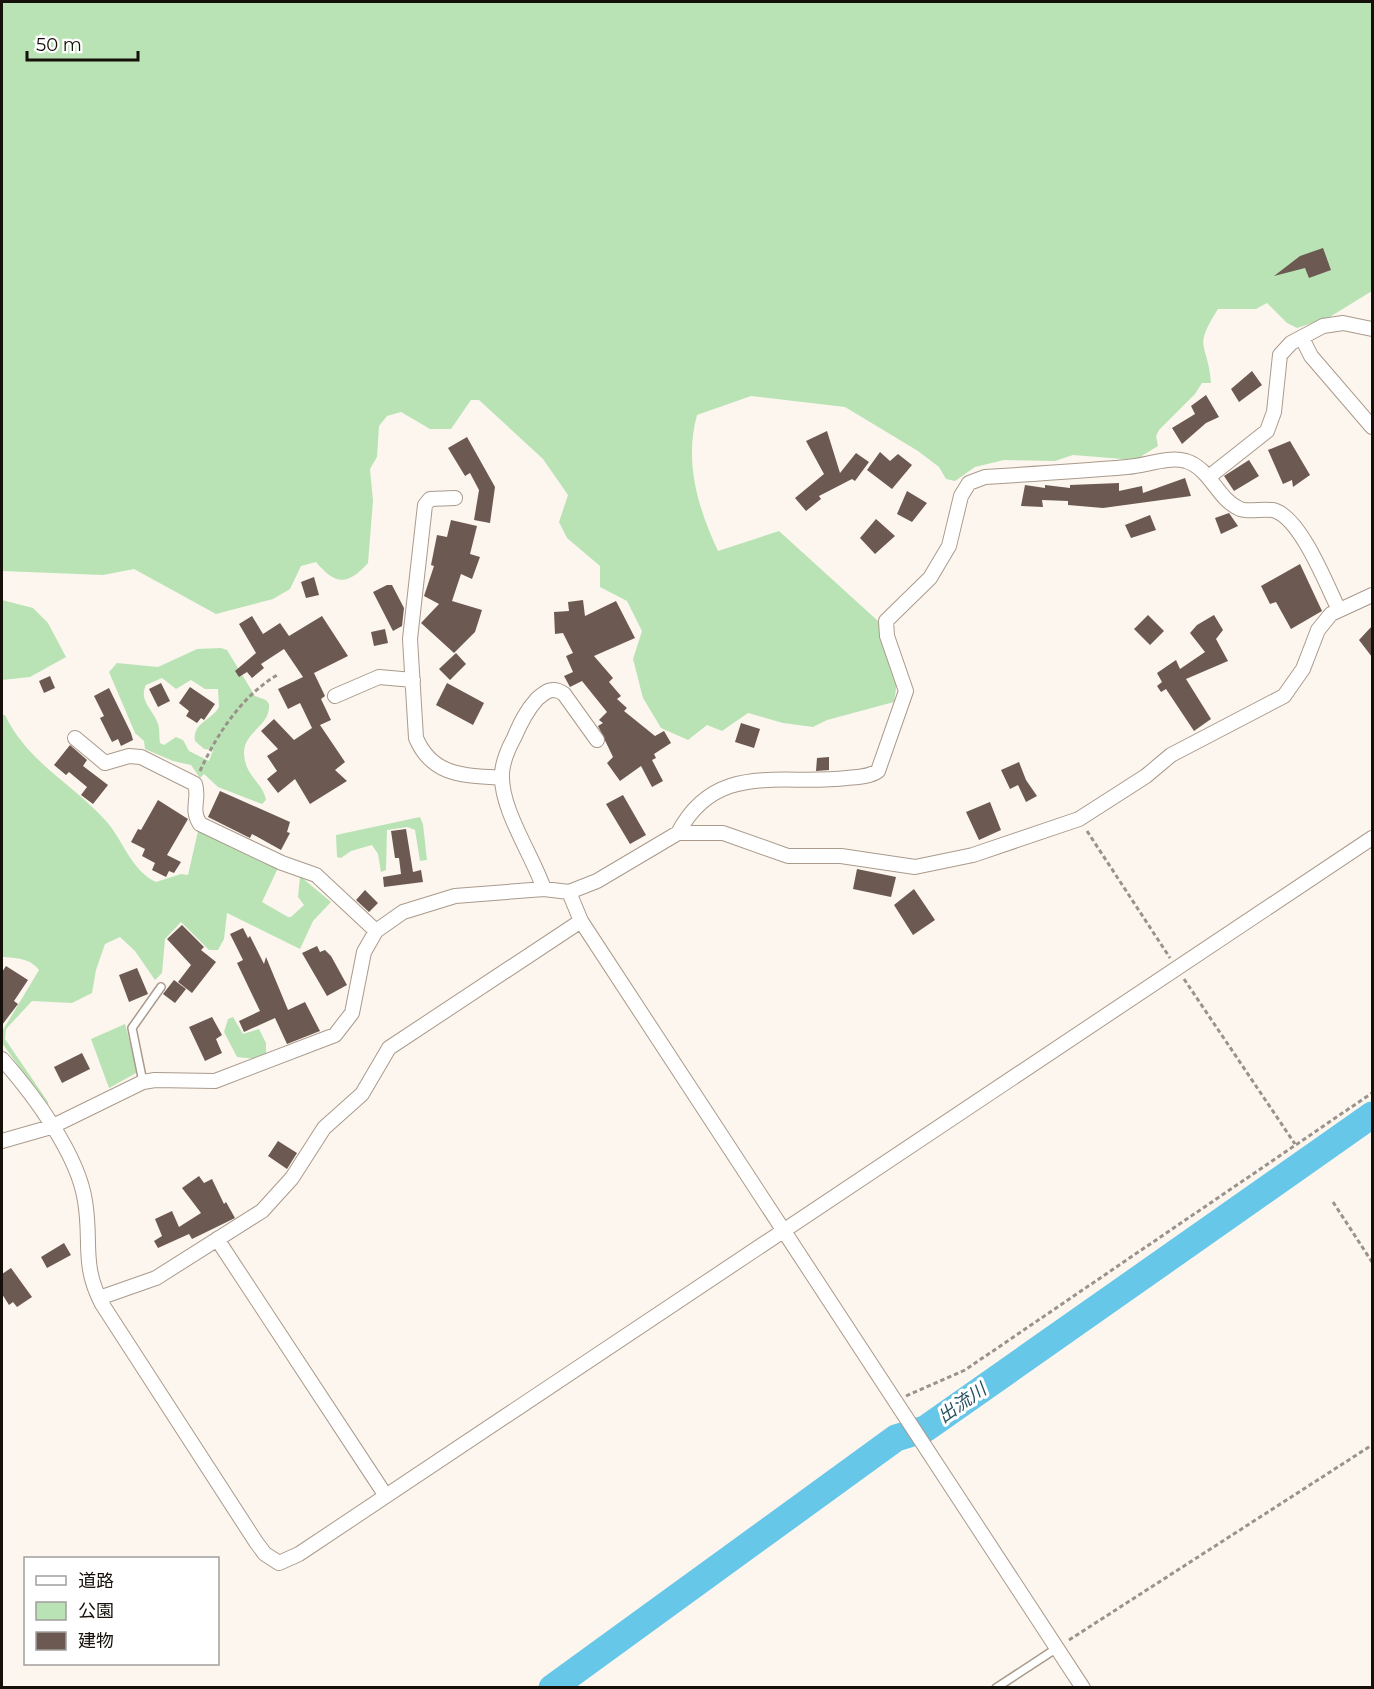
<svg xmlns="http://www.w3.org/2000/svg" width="1374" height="1689" viewBox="0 0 1374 1689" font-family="Montserrat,'Noto Sans JP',sans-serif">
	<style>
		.green { fill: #b9e3b5; fill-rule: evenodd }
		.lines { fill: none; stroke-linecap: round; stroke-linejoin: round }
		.river { stroke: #66c7e9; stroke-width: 27 }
		.building { fill: #6c5951 }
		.service-casing { stroke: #aa9a8b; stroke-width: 10 }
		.minor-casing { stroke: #aa9a8b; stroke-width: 16 }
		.path { stroke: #99938c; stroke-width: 3; stroke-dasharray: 4.5 3; stroke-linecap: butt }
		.service { stroke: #fff; stroke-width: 7 }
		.minor { stroke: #fff; stroke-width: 14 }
		.labels { text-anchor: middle; stroke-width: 6; stroke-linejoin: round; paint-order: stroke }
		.water-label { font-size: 18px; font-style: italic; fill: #275160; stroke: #fff }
	</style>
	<rect width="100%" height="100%" fill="#fcf6ef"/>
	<path class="green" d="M2,2H1372V291L1328,318L1297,328L1287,323L1267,303L1256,309H1218C1192,350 1208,342 1211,383H1202L1195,394L1159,430L1156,436L1158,446L1135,460L1073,455L1055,461L1004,460L975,467L955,481L946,479L939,467L918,451L845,407L751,396L697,415C684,462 698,508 718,551L779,531L878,621L898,676L894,702L827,720L813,727L783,723L748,713L722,731L707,725L688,740L661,728L643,698L633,659L642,631L627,601L600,587V566L567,538L559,522L568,495L543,459L479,400H471L451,429H430L401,412L387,416L379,426L377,457L370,469L373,501L368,563C348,585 336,586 316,562L301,566L290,589L273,599L216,614L134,569L103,575L2,571Z
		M2,600L33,608L48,623L66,657L30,677L2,680Z
		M221,648L227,650L255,696L266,700L269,704C271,726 244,731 244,753C245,777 263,782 266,800L262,804L218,787L204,774L200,778L191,765L173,761L145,749L144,741L135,733L109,672L117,663L158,667L197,649ZM162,678L176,689L191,680L205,689H218L219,707C212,720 192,723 195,741L204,749L213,750L209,761L189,751L183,740L176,737L164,745L160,743C159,737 160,730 158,724C154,710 138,701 146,685Z
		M2,715H5C29,764 71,782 107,822C123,841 132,871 156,882L181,874L188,875L198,831L278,868L262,902L288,917H291L304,905L298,897L300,876L331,902L313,921L300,949L227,913L224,939L218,950H209L181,922L165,939L162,973L155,980L135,951L120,937L105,944L96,970L92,993L72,1003L32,1001L6,1029L5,1039L48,1102L49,1109L2,1043L3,1030L39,970C30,958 16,958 2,957Z
		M420,817L423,824L427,860L420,861L415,830L407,827L387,830L386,870L381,872L378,854L372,845L351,851L341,858L337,857L336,835Z
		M233,1017L243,1034L259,1029L266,1043V1054L256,1059L237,1057L224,1032L228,1019Z
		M125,1024L138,1072L109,1088L91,1039Z"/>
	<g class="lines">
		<path class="river" d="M552,1688L896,1438L925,1429L1372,1115"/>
	</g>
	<path class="building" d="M1323,248L1331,270L1309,278L1305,268L1274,276L1300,256Z
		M1252,371L1262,385L1239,402L1231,389Z
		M1206,395L1219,417L1206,423L1182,444L1172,428L1195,414L1191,406Z
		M827,431L840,473L856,453L869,462L855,481L852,479L819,496L821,499L806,511L795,498L824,474L806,441Z
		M467,437L495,487L490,523L474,520L479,490L470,473L465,476L448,448Z
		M1290,441L1310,475L1293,487L1292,480L1283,484L1268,450Z
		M880,452L890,461L898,454L912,465L892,489L867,470Z
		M1249,460L1259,476L1234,491L1224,476Z
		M1185,478L1191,496L1103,508L1068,505V501L1042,500L1043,507L1021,506L1025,485L1045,488V485L1070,488V485L1119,483V491L1142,486L1143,493Z
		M907,491L927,503L912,522L897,514Z
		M1229,513L1238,526L1221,534L1215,518Z
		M1150,515L1156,530L1131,538L1125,525Z
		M876,519L895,536L875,554L860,538Z
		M451,520L477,526L470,554L480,557L472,579L461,574L452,601L482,610L475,632L454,653L421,623L439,604L424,596L434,566L431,565L437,535L447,537Z
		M1300,564L1322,611L1291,629L1276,602L1270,604L1261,586Z
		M314,577L319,595L306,598L301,582Z
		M387,585H392L404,608L402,626L393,631L373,592Z
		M583,600L585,616L616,601L635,638L594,656L613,678L609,682L621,696L617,699L627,708L624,711L655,736L664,731L671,743L654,754L656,758L652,760L663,781L652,787L641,766L620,781L607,763L613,757L598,726L603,723L599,720L607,712L582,681L570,687L564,676L573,672L566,656L573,653L563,633L555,634L554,612L569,611L568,602Z
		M1148,615L1164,631L1150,645L1134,629Z
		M1214,615L1223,630L1216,639L1228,661L1186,679L1211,719L1194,731L1166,689L1161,692L1157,686L1162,682L1157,673L1176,660L1180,669L1205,652L1190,633L1197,625Z
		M252,616L263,634L280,623L289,636L322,616L348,656L314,673L325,696L321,699L331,720L320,725L345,762L335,770L347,781L310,804L295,779L278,793L267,779L277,771L267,756L278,749L261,731L274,719L294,740L312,728L300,703L288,709L278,689L303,677L284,649L261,664L264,668L252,678L247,672L239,677L235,671L256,653L239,624Z
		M1372,626V657L1359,640Z
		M385,629L388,643L374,646L371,632Z
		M456,653L466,664L450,680L439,669Z
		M50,676L55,688L44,693L39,681Z
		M161,683L170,701L158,707L149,689Z
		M447,683L484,703L473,725L436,705Z
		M190,687L215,704L204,720L201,718L197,723L186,716L189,711L179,703Z
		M109,688L131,733L133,740L121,746L118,739L112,742L100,718L104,716L94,696Z
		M741,723L760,729L754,748L735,742Z
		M70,745L87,760L83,766L108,785L93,804L81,795L87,787L69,772L66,775L54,765Z
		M829,757V770L816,771L817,758Z
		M1019,762L1026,780L1037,796L1026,802L1018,785L1010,789L1001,770Z
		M220,791L290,822L287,832L290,833L281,850L252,834L250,838L208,817Z
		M623,795L646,835L630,844L606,804Z
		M158,800L188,819L167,855L181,862L174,873L169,871L166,877L152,870L155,863L142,856L145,849L131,842L138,829L141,830Z
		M990,802L1001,830L979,840L966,812Z
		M406,829L413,872L421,870L423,882L384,887L383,877L401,874L399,858H395L391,831Z
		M857,869L896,877L891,897L853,889Z
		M914,889L935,920L913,935L894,905Z
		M365,890L378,903L369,912L356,900Z
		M182,925L204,947L201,950L216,962L192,993L178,982L191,965L167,939Z
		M243,928L248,938L250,936L264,964L266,957L288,1010L305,1002L320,1031L287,1044L275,1018L244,1032L239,1021L260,1011L237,963L243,960L230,934Z
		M317,946L320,952L325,950L331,956L347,985L327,996L302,953Z
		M6,966L28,980L14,1001L18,1004L2,1025V972Z
		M137,968L148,994L129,1002L119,975Z
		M174,980L186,989L175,1003L163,994Z
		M212,1017L222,1035L216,1039L222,1053L205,1061L189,1027Z
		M82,1053L90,1069L62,1083L54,1067Z
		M278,1141L297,1153L287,1169L268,1156Z
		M199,1176L204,1183L212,1179L224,1204L226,1202L235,1218L192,1239L189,1234L158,1248L154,1241L162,1236L155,1219L172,1211L179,1227L201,1213L182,1188Z
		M64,1243L71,1255L47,1268L41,1257Z
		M11,1268L32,1297L17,1307L13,1302L9,1305L2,1294V1274Z"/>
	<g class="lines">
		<g class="service-casing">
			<path id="service" d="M143,1082L132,1028L161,987
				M996,1688L1057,1648"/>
		</g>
		<g class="minor-casing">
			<path id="minor" d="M1302,338L1311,356L1372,427
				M1210,476L1267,431L1274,412L1280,355L1291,343L1323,326L1343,323L1372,329
				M455,498L430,499L425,505L410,639L416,738C433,778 467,775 502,778
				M335,696L379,677L413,680
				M75,738L105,763L129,756L141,757L195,784C200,799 190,809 200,824L282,863L316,875L376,931
				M678,833C716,760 782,786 847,778C857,777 869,777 878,771L906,691L887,636L886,621L930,578L949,546L961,496L969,483L985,477C1033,474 1080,471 1127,467C1146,466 1167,456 1186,461C1211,469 1217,499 1240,509C1251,513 1266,507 1276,511C1302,521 1327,586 1339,610
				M544,889C532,854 500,809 502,773C503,760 508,749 514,738C520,724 526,711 537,699C546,691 553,686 564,694L597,740
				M569,892L581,921L1083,1688
				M2,1059C33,1094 78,1154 85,1201C92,1242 81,1264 102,1304L256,1542L265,1554L279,1563L299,1554L1372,838
				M2,1141L51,1127L143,1082L155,1080L215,1081L335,1035L352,1013L364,952L376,931L403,912L455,896L544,889L569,892L597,881L678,833H723L788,856H841L915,867L973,855L1079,819L1146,776L1171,755L1284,696L1303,669L1318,630L1331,614L1372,595
				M217,1239L386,1496
				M99,1298L156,1278L262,1211L292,1178L324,1128L362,1094L389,1048L581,921"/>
		</g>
		<path class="path" d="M200,771C217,734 241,697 277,675
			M1087,831L1170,958
			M1184,979L1295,1144
			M1333,1202L1372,1262
			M906,1396L965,1370L1372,1093
			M1069,1640L1372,1445"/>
		<use href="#service" class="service"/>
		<use href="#minor" class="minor"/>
	</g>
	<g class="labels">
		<g class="water-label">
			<text transform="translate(962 1403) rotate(-35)" y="6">出流川</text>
		</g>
	</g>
	<rect width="1374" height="1689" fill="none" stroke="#15100a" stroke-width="6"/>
	<rect x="24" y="1557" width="195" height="108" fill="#ffffff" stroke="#a19f9d" stroke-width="1.5"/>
	<rect x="36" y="1576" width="30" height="9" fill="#ffffff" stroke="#a19f9d" stroke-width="1.5"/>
	<text x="78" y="1587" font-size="18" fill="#15100a">道路</text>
	<rect x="36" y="1602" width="30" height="18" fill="#b9e3b5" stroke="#a19f9d" stroke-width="1.5"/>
	<text x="78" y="1617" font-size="18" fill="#15100a">公園</text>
	<rect x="36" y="1632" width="30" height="18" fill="#6c5951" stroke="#a19f9d" stroke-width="1.5"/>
	<text x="78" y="1647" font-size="18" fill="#15100a">建物</text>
	<path d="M27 51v9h111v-9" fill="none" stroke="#15100a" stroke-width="3"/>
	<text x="36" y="51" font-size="18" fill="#15100a" stroke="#ffffff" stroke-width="4.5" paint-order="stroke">50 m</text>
</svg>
